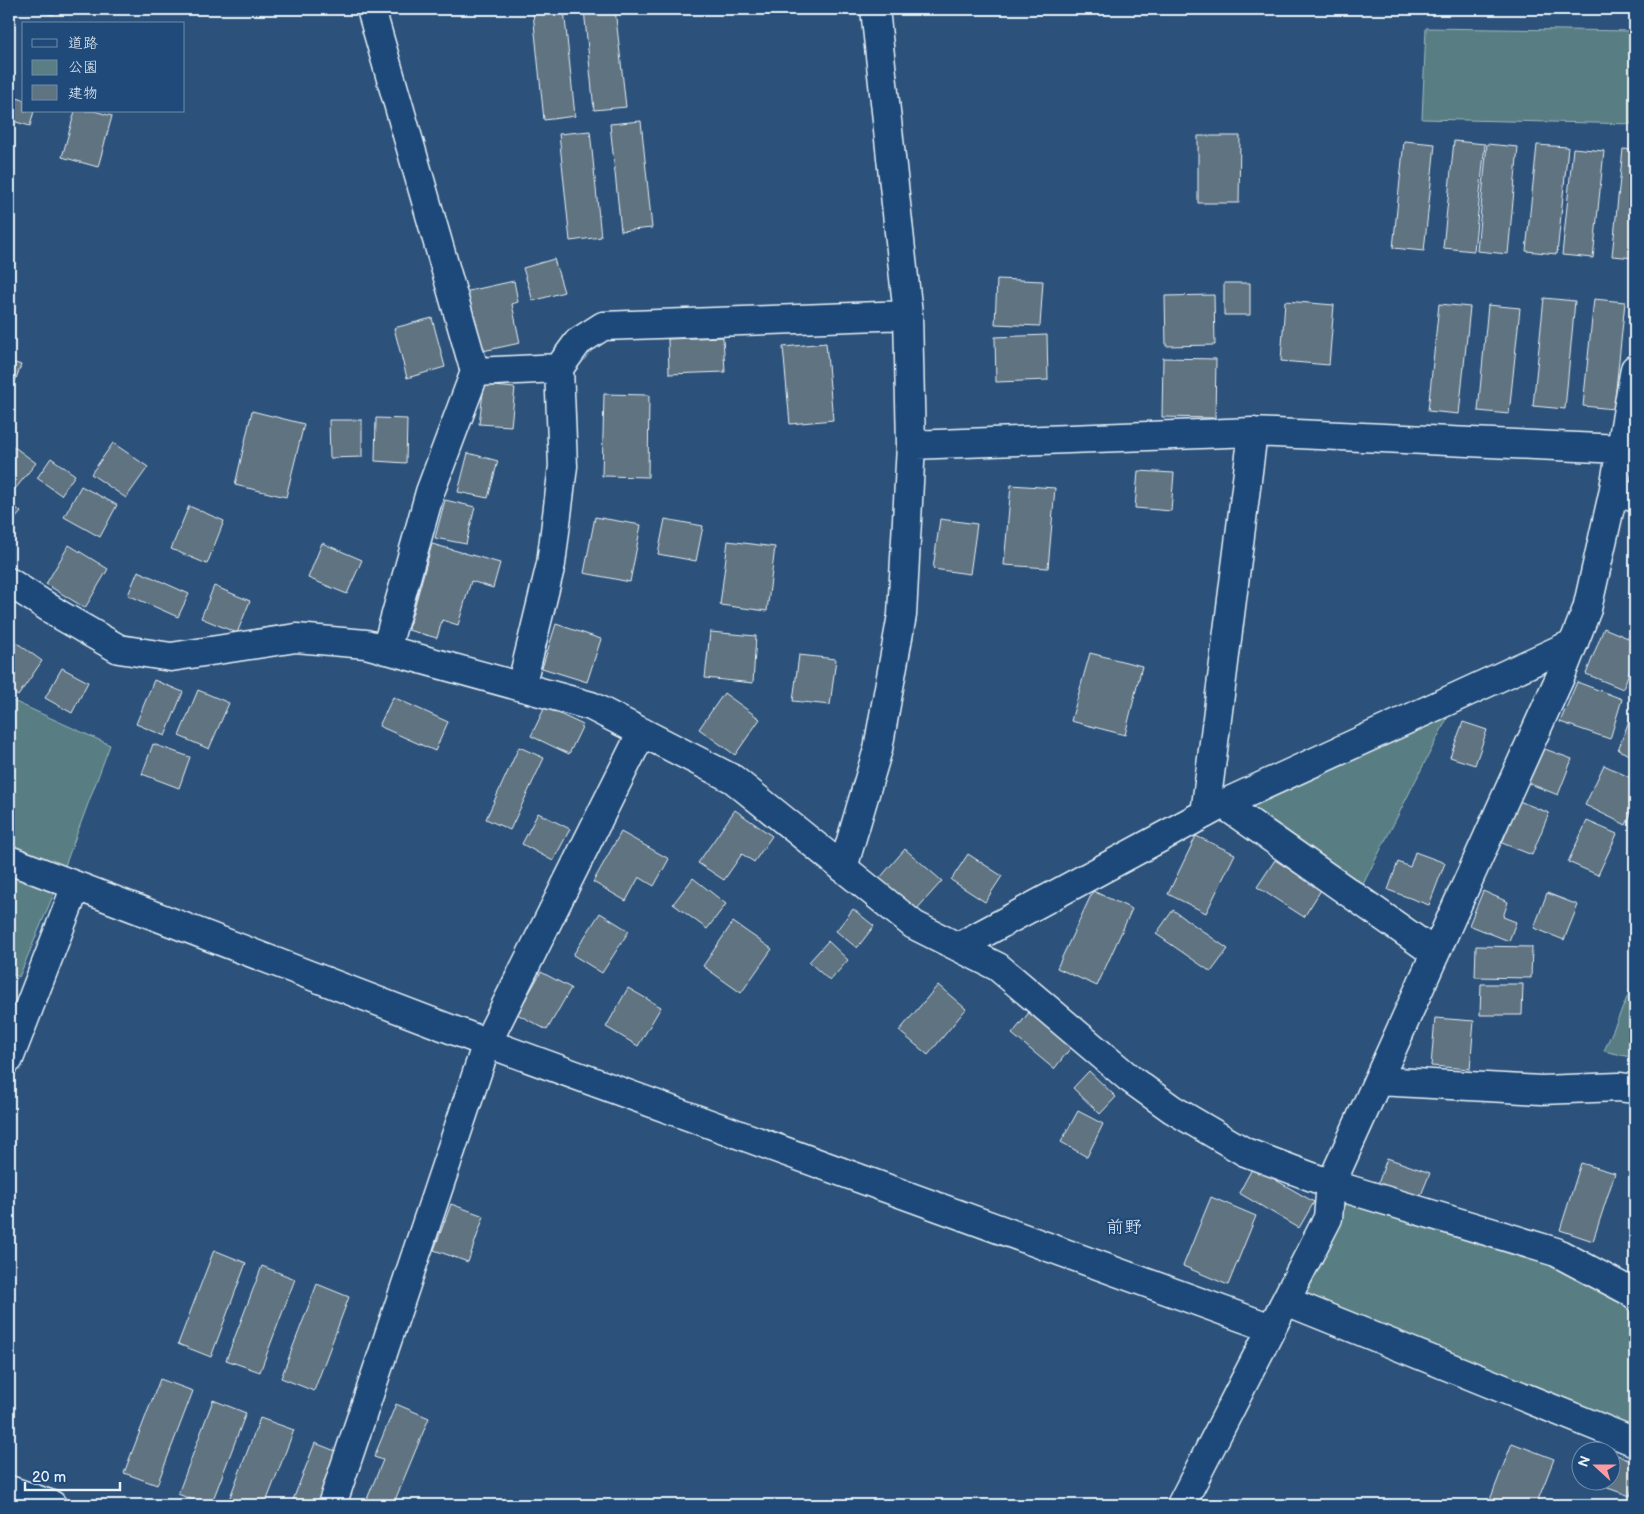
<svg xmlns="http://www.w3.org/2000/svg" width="1644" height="1514" viewBox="0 0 1644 1514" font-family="'Balsamiq Sans','Klee One',sans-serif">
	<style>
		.green { fill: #597e83; stroke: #a0b8be }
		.building { fill: #5f7381; stroke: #e8f1f8 }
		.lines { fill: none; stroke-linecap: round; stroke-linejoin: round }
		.street-casing { stroke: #e8f1f8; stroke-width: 31 }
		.secondary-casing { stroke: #e8f1f8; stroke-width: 31 }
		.street { stroke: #1f4a7a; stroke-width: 28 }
		.secondary { stroke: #1f4a7a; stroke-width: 28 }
		.labels { text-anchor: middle; stroke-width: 4.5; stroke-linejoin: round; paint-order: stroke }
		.quarter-label { font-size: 18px; fill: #e8f1f8; stroke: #1f4a7a }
	</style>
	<rect width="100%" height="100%" fill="#2c527b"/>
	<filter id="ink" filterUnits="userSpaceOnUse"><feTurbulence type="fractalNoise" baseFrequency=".02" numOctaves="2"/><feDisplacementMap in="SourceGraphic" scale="10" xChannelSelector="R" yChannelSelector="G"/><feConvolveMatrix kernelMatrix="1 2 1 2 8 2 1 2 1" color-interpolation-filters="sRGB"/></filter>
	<g filter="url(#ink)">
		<path class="green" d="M1426,28L1635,31V124L1422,119Z
			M1459,695L1356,898L1223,804Z
			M9,699L110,745L60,879L19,977L9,973Z
			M1635,979V1058L1604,1051Z
			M1331,1184L1556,1252L1635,1311V1442L1286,1301Z"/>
		<path class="building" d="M31,9H55L53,15Z
			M564,9L575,116L544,120L533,13Z
			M584,9H615L626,107L594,110Z
			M9,96L24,100V111H34L30,126L9,120Z
			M75,111H94L112,116L98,167L62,157Z
			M641,121L652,228L621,231L610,124Z
			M590,131L601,237L570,241L559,134Z
			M1198,136H1240L1239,203H1198Z
			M1404,141L1435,144L1424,251L1393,248Z
			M1454,141L1485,144L1474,251L1443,248Z
			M1487,144L1518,147L1508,254L1477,251Z
			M1537,145L1568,147L1557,254L1526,251Z
			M1573,148L1604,151L1593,258L1562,255Z
			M1623,149L1635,150V258L1612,256Z
			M554,259L564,292L533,301L523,268Z
			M997,279L1043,281L1040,326L995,324Z
			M514,281L518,302L512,304L520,343L478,352L464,292Z
			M1224,283H1250V315H1224Z
			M1214,295L1215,345L1166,346L1165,296Z
			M1544,298L1575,301L1565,409L1533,406Z
			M1594,299L1625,302L1614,409L1583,406Z
			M1285,301L1334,305L1329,365L1281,361Z
			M1439,304L1470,307L1459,414L1428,411Z
			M1488,305L1520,308L1509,414L1478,411Z
			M432,318L445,367L407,378L394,328Z
			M1047,335L1048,380L996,382L995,337Z
			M723,337L725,372L669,374L668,339Z
			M826,343L833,420L790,424L783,347Z
			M1163,358L1216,359L1215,418L1162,417Z
			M9,361L21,365L9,398Z
			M484,385L515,388L511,426L479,424Z
			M604,394L649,395L648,477L602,476Z
			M252,411L304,424L286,497L235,485Z
			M376,418L407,419L406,463L375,461Z
			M329,420H362V457L330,458Z
			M113,443L148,467L126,498L91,474Z
			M13,446L36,463L15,489L9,484V452Z
			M468,453L498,461L488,498L458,492Z
			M51,458L75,475L61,495L37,478Z
			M1138,471L1174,473L1171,511L1135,508Z
			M1011,485L1055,488L1048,568L1004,565Z
			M81,486L117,505L100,537L64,517Z
			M445,500L475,507L466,544L435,538Z
			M9,502L21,512L9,526Z
			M189,506L224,521L207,564L171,549Z
			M595,517L641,525L630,582L584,573Z
			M665,519L703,526L696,561L658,554Z
			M940,519L977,524L970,574L933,569Z
			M728,541L775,547L767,611L720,605Z
			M322,543L362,560L347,594L308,578Z
			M432,544L500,563L493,588L471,581L458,625L442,620L437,638L408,630Z
			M69,545L108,569L85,608L46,584Z
			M138,571L189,594L178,617L128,595Z
			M214,586L250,601L237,633L201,618Z
			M556,624L601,639L587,682L542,668Z
			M1604,628L1635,641V656L1623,689L1586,674Z
			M710,632L756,636L753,683L705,678Z
			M13,640L42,661L18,696L9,690V646Z
			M1090,653L1142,666L1125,735L1071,721Z
			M799,655L836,659L830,705L793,701Z
			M62,668L88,682L72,713L45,698Z
			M154,680L183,692L165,736L136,724Z
			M1577,682L1622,699L1610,739L1560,722Z
			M198,690L229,703L209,749L179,736Z
			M724,693L760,719L735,755L699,729Z
			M393,697L448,722L435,751L379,726Z
			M1635,705V757L1618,750Z
			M545,707L583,725L569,754L531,736Z
			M1463,722L1487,730L1475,765L1450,757Z
			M153,744L190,757L179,788L142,774Z
			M519,747L544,758L510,830L486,819Z
			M1542,748L1572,759L1558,795L1528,783Z
			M1604,765L1635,780V806L1626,825L1585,805Z
			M1519,801L1549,813L1532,855L1502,843Z
			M735,810L772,836L754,862L742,854L724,880L698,863Z
			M538,813L570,829L553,861L522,844Z
			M1587,821L1617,834L1598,875L1568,862Z
			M621,832L669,859L654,886L639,877L626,901L593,882Z
			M1196,836L1235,854L1206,913L1168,894Z
			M905,849L942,881L915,911L879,879Z
			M1415,852L1445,863L1429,905L1388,890L1398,862L1410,867Z
			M968,854L1002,876L985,902L951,880Z
			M1275,860L1321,890L1304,917L1257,887Z
			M693,878L726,904L707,929L673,904Z
			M1093,891L1132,909L1097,986L1057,968Z
			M1483,891L1508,902L1503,917L1516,922L1509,941L1469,925Z
			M1547,893L1578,905L1564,940L1534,928Z
			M853,909L874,926L857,948L836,931Z
			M1173,910L1228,949L1211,972L1156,934Z
			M600,913L629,931L602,973L573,955Z
			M733,922L772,949L741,993L703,966Z
			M828,941L848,960L830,981L809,962Z
			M1476,946L1532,947L1531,978L1475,977Z
			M541,972L571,988L547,1030L517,1014Z
			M1481,984H1523L1522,1015H1480Z
			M938,985L966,1009L928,1055L899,1031Z
			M628,988L661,1007L638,1046L606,1027Z
			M1031,1010L1073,1045L1054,1069L1012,1034Z
			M1435,1018L1474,1021L1470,1069L1431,1066Z
			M1089,1071L1116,1097L1100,1114L1073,1088Z
			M1078,1111L1103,1124L1087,1157L1061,1142Z
			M1387,1158L1430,1173L1419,1200L1378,1184Z
			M1581,1163L1615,1173L1593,1241L1560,1230Z
			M1253,1167L1314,1202L1299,1228L1239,1193Z
			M1635,1188V1205L1631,1204Z
			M1211,1197L1256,1216L1228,1285L1183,1266Z
			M451,1204L484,1216L468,1262L434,1250Z
			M214,1250L246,1263L211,1357L178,1344Z
			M262,1266L295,1279L260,1372L226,1360Z
			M317,1284L349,1297L314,1391L281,1378Z
			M160,1379L193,1391L157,1485L124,1473Z
			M213,1400L246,1413L211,1505H206L178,1494Z
			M396,1404L429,1418L393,1505H367L365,1504L383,1460L374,1457Z
			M260,1418L294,1430L265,1505H227Z
			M315,1443L348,1456L329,1505H291Z
			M1512,1443L1554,1459L1536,1505H1488Z
			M1595,1447L1608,1452H1593Z
			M1612,1453L1635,1462V1483L1630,1496L1591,1482H1612Z"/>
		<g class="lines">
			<g class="street-casing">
				<path id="street" d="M371,9L475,372
					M911,445L1253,432L1621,449
					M1613,494L1635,497
					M9,582L60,615L119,649L171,657L296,638L366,644L591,706L733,779L914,925L998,967L1129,1078L1172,1109L1245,1152L1331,1184L1556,1252L1631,1292L1635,1296
					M386,650L430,492L475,372L559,368
					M521,687L551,564L563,466L559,368L578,342L603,326L908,315
					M1223,804L1435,953
					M1205,814L1253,432
					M9,860L487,1043L1271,1328
					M843,868L878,749L902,615L911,445L908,315L875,9
					M958,947L1223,804L1574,643
					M9,1059L76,886
					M1378,1081L1541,1090L1619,1087L1635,1089
					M1286,1301L1635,1442
					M332,1505L487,1043L642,732
					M1181,1505L1328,1218L1331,1184L1561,675L1587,609L1613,494L1635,369"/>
			</g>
			<g class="secondary-casing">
				<path id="secondary" d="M9,1490L52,1505"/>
			</g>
			<use href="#street" class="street"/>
			<use href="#secondary" class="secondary"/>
		</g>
	</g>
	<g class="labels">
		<g class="quarter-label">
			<text x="1124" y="1233">前野</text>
		</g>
	</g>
	<rect width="1644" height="1514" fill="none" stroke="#1f4a7a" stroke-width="30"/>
	<rect x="15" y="15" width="1614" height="1484" fill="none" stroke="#e8f1f8" stroke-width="2" filter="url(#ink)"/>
	<rect x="22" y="22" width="162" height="90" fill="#1f4a7a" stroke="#6f8dac"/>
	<rect x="32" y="39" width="25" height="8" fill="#1f4a7a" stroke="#6f8dac"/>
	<text x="68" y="48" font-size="15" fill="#e8f1f8">道路</text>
	<rect x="32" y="60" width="25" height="15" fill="#597e83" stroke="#6f8dac"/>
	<text x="68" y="72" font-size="15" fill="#e8f1f8">公園</text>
	<rect x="32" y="85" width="25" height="15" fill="#5f7381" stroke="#6f8dac"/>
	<text x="68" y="98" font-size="15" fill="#e8f1f8">建物</text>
	<g transform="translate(1596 1466) rotate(291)"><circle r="24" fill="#1f4a7a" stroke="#6f8dac"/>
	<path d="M0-4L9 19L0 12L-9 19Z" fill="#ff9aa2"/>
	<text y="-8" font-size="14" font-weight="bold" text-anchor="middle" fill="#e8f1f8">N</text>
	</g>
	<path d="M25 1482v8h95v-8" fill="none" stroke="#e8f1f8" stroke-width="2.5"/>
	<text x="32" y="1482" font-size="15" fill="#e8f1f8" stroke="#1f4a7a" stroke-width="4" paint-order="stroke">20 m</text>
</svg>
